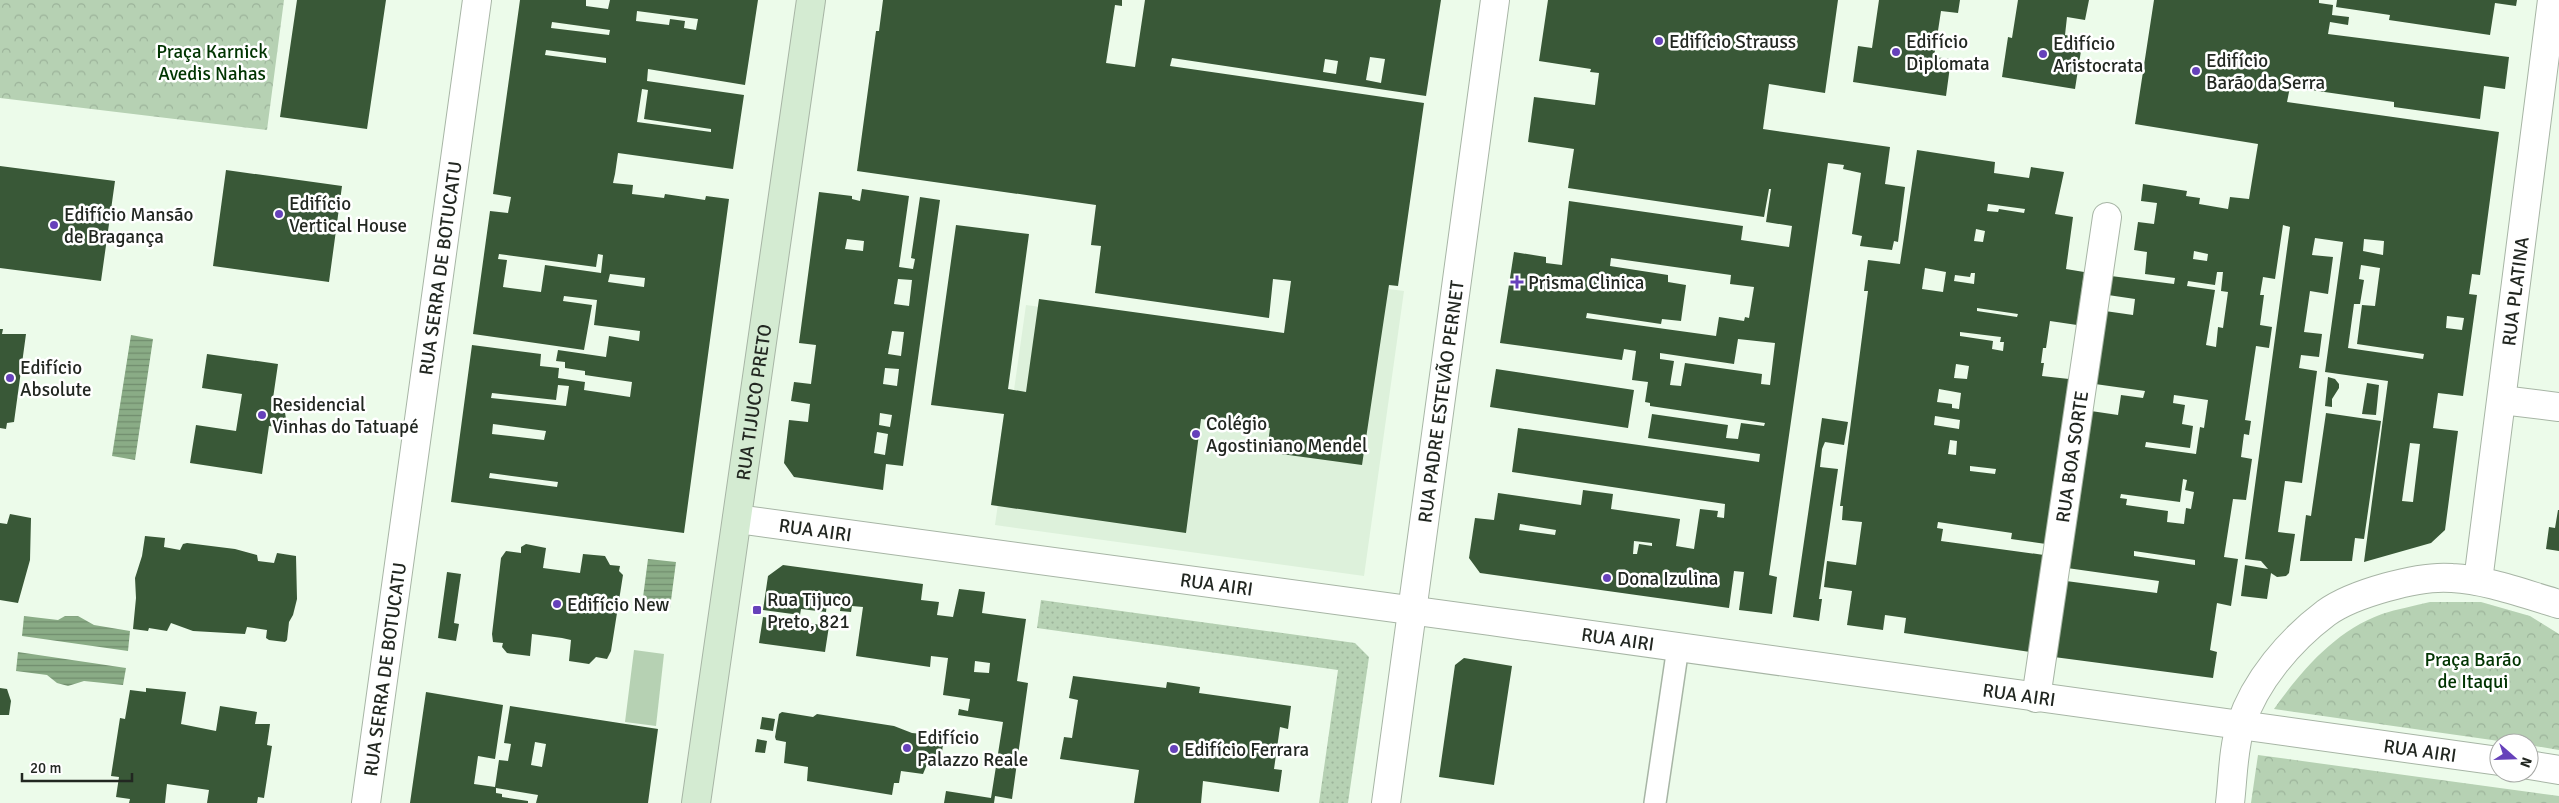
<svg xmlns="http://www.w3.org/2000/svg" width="2559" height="803" viewBox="0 0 2559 803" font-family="Signika,sans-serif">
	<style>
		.built { fill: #ddf1db }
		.grass { fill: #b6d1b3 }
		.forest { fill: url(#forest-crowns) }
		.garden { fill: url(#garden-dots) }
		.water { fill: url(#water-rules) }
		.building { fill: #395837; fill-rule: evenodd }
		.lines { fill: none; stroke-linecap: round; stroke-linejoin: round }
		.lane-casing { stroke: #a7b5a5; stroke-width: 24 }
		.street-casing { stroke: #a7b5a5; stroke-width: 30 }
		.secondary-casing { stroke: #a7b5a5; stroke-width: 30 }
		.lane { stroke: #fff; stroke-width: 21 }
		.street { stroke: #fff; stroke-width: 28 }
		.secondary { stroke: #d4ebd2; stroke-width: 28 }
		.poi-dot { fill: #6641ba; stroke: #fff; stroke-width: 2 }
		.labels { text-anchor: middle; stroke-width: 5; stroke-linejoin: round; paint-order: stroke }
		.poi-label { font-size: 19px; fill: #222721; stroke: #fff; text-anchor: start }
		.park-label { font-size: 19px; fill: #003401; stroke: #fff }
		.street-label { font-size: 19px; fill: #222721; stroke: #fff }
	</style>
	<defs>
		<pattern id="forest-crowns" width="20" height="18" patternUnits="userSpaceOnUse" patternTransform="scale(1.25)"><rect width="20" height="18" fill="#b6d1b3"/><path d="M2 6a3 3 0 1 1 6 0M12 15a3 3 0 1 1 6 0" fill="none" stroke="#9cb39a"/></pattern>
		<pattern id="garden-dots" width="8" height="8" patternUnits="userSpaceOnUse" patternTransform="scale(1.25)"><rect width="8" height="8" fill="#b6d1b3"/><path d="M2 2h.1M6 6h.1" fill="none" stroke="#9cb39a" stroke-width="1.8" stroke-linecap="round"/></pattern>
		<pattern id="water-rules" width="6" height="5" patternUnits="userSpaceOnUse" patternTransform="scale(1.25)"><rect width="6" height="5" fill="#8aac86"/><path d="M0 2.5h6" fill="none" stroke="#708c6d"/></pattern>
	</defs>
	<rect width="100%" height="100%" fill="#ecfbea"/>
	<path class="built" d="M1305,278L1404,291L1364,576L995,525L1026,305L1295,342Z"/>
	<path class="grass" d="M634,650L664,654L656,726L625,722Z"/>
	<path class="forest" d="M0,0H284L267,130L0,98Z
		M2430,602H2481L2530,616L2559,634V750L2529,745V743H2513L2274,709C2302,670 2335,631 2382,614C2397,609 2414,606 2430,602Z
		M2258,755L2559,796V803H2251Z"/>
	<path class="garden" d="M1041,600L1355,643L1369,657L1348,803H1319L1338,670L1037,628Z"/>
	<path class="water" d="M131,335L153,339L135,460L112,456Z
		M648,559L676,562L670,608L642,605Z
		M24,616L58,620L65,616H78L94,625L130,631L128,651L22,636Z
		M18,652L126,668L123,685L84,681L68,686L57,683L47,675L16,671Z"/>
	<path class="building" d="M297,0H386L367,129L280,117Z
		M520,0H586V6L608,9L610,0H758L745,85L648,69L647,81L744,95L733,169L618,153L615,174L613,183L633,185L632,194L664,198L665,194L705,200L706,196L729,199L684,533L451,502L472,345L541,354L540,366L559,368L558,378L585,382L584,390L630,397L632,382L585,375V371L565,368V362L556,361L558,350L606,357L609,336L639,341L640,331L594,325L597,300L564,296L563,301L592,305L584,350L473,334L490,211L508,213L511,197L493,194ZM637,11L698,19L696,30L684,28L685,21L670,19L669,25L636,21ZM552,22L610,30L609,35L551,28ZM546,50L606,58V63L545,55ZM642,89L648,90L644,119L711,129V132L637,122ZM499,254L596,267L598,254L603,255L601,273L545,265L541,292L503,287L507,260L498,259ZM610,274L645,278L644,287L608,282ZM558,385L569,386L566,406L491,398L492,393L556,400ZM493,424L546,431L544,440L492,434ZM490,473L558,482L557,487L489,478Z
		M883,0H1122V6L1115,5L1106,63L1135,67L1145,0H1441L1426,96L1172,58L1170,66L1424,103L1398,286L1389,285L1362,465L1267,452L1270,428L1201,419L1186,533L991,505L1004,414L931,405L956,225L1029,234L1008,389L1026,392L1039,299L1284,333L1291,281L1273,279L1269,318L1095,293L1101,246L1091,245L1096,205L857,171L876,31H879ZM1370,57L1385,59L1381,83L1366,80ZM1325,59L1338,61L1336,74L1323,72Z
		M1548,0H1838L1825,93L1769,84L1763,129L1890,147L1885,184L1905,187L1898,242L1894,241L1892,250L1860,246L1862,236L1852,234L1861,173L1843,169L1844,165L1828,163L1769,575L1777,577L1772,614L1739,610L1744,572L1734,571L1729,608L1480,573L1469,558L1475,518L1494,520L1498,493L1581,505L1583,490L1613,494L1611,509L1680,519L1676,546L1694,549L1700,509L1718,511L1717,517L1724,518L1725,504L1512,472L1518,428L1759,462L1760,454L1648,438L1652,414L1728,425L1726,438L1738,439L1741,423L1764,426L1765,423L1650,406V403L1645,402L1648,382L1632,380L1636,351L1624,349L1622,360L1500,343L1514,252L1546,257V263L1562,265L1569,201L1743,226L1741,240L1789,247L1792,226L1766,222L1771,189H1769L1764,217L1568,188L1574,149L1528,142L1534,97L1595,105L1599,73L1590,72L1591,69L1539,61ZM1611,258L1731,275L1730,284L1754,287L1749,318L1745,317L1744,321L1719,317L1716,336L1586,318L1587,313L1661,324L1662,319L1681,321L1686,285L1668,282V275L1610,266ZM1738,339L1775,343L1770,385L1761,384L1762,374L1685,363L1681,386L1670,385L1674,361L1660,359V353L1734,364ZM1520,524L1556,530L1555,535L1519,530ZM1634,541L1652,543V546L1639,544L1637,554H1633Z
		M1879,0H1960L1958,13L1941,11L1934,57L1951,59L1946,96L1853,82L1858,46L1872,48Z
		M2018,0H2089L2085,20L2067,17L2065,35L2083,38L2075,89L2002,77L2008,37L2012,38Z
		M2154,0H2319V3L2333,5L2332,15L2349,17L2348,25L2330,22L2328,34L2509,57L2505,89L2484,86L2480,119L2394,107V102L2290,87L2287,102L2499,132L2480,275L2472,274L2469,294L2477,295L2463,396L2438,393L2433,428L2458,431L2445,530L2431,543L2364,562L2388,381L2325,372L2343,242L2315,238L2312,255L2333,257L2328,294L2310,291L2304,332L2322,334L2319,357L2301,355L2299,368L2317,371L2302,483L2285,481L2278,532L2295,534L2289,573L2286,576L2277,577L2271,573L2267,599L2241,596L2245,565L2268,569L2261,561L2245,559L2290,227L2283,225L2275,279L2263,277L2260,295H2264L2260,325L2272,327L2269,348L2256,346L2245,420L2251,421L2249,435L2244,434L2241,457L2252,459L2246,500L2233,499L2224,557L2238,559L2231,606L2217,603L2210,650L2217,652L2213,678L2054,657L2066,581L2157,593L2159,581L2067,568L2091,411L2118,415L2121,395L2143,398L2145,391L2095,384L2105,311L2133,315L2135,299L2108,295L2111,276L2174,284L2175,278L2145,274L2147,252L2134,250L2138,222L2154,224L2157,203L2141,201L2143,184L2187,191L2186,196L2200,198L2199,204L2228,209L2230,197L2249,199L2258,144L2135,124ZM2364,239L2384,241L2383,255L2363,251ZM2194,251L2208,254L2207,261L2193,259ZM2361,265L2380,268L2375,306L2362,305L2357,344L2424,354L2423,359L2348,348L2354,304H2360L2364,280L2359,279ZM2217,272H2223L2221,291L2228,292L2223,328L2218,327L2216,347L2206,345L2215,290L2187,286L2188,281L2215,285ZM2447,316L2464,318L2462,330L2446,328ZM2174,395L2208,400L2204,428L2200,427L2196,454L2145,447L2146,442L2190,448L2193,426L2182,424L2185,405L2173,403ZM2410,443L2420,444L2413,502L2402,501ZM2183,479L2187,480L2185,490L2194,492L2191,509L2186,508L2184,524L2167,522L2168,511L2126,505L2127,499L2120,498L2121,494L2180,502ZM2134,551L2195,560V565L2134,556Z
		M2337,0H2517L2516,6L2495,3L2490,35L2389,20L2390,15L2336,7Z
		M1917,150L1995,162L1994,173L2029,178L2031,167L2064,172L2055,214L2073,217L2066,269L2084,272L2077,325L2050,321L2046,348H2043L2041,363H2044L2042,376L2069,379L2046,544L2011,539L2012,533L1938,522L1937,528L1943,529L1941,541L2044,555L2030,652L1904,633L1906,618L1885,615L1883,630L1847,625L1852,591L1824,587L1827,561L1856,565L1862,522L1842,520L1843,506H1840L1868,291H1864L1868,260L1900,264ZM1988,204L2025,209L2024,213L1999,209L1998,212L1987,211ZM1976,229L1985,231L1983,242L1974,241ZM1925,268L1946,272L1943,292L1922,289ZM1971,273H1975L1974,284L1954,281L1955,275L1970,277ZM1977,308L2018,314L2017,317L1977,311ZM1960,332L2001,337L2000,342H2004L2003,351L1992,349L1993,341L1960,336ZM1956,364L1969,366L1967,379L1954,378ZM1939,389L1961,393L1959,409L1952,408V404L1937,402ZM1935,416L1960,420L1959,429L1934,425ZM1950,440L1957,441L1956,455L1948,454ZM1970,466L1996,469L1995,474L1970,471Z
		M0,166L115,181L101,281L0,268Z
		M226,170L342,186L329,282L213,266Z
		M862,189L909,196L899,267L913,269L915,259L911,258L920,197L940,200L903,466L886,464L883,490L794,477L784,463L789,420L808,422L810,404L791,401L794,382L811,384L816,345L799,343L819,192L852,196V199L860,201ZM847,239L864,241L863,251L845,249ZM898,279L912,280L909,306L894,304ZM892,331L904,332L901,356L888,354ZM885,368L899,369L897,386L883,384ZM880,413L892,415L890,427L879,425ZM877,432L888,434L885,455L874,453Z
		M0,329H3L2,334H26L14,422L7,423L6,429L0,428Z
		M207,354L278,364L271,412L285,413L287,424L283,428L269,426L262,474L190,463L196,425L236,431L242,394L202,388Z
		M1496,369L1634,390L1628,428L1490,407Z
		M2328,377L2335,379L2339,384V388L2332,399V407L2325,406Z
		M2367,383L2379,385L2376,415L2362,414Z
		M2326,413L2381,421L2364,539L2355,538L2352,561H2300L2306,515L2311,516Z
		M1822,418L1848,422L1844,445L1825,442L1822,449L1820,467L1838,469L1819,599H1822L1819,621L1793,617Z
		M2558,510H2559V551L2546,549L2549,527L2555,528Z
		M10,514L31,518L30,560L18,603L0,600V523L7,524Z
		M145,536L165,538L164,547L180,550L183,544L187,543L235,549L257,555L258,561L274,563L277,553L296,556L297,599L293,615L289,622L287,640L285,642L269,640L266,638L267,630L247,627L245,634L193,631L171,623L167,631L149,628L148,631L133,629L136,598L135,578L142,556Z
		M526,544L546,548L543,568L580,573L583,554L605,556L610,565L620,566L619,571L623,575L611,651L607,659L596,657L589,664L569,661L571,640L562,638L532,634L530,656L507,653L502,647L503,643L493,642L492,634L501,558L506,551L521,553V547Z
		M783,565L923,584L921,600L939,602L937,615L953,617L959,589L985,592L982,613L1026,619L1017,681L1028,683L1012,799L995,796L994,803H944L946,791L991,798L1003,722L958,715L959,709L968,711L970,699L943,695L948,658L931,656L930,667L856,656L863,607L852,606L851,612L840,611L841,604L827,602L826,612L801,609L800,615L763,610L768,576ZM975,661L990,663L989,673L974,672Z
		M447,572L461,574L454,623L459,624L456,641L438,638Z
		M763,617L829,626L825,652L759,643Z
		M1464,658L1512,666L1494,785L1439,777L1455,665Z
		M1073,676L1166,688L1167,682L1200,687L1199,693L1291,706L1288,729L1280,727L1274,769L1282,770L1279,792L1203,781L1201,803H1134L1139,770L1060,759L1064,737L1072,738L1078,700L1069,698Z
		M0,688L7,689L11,701L9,715H0Z
		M146,688L186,692L181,724L216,731L220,706L257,712L255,724H270L267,745L272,746L264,798L258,797L257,803H207L209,790L167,784L165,803H129L130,799L116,797L119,777L111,776L120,718L125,719L130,690L146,692Z
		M426,692L503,705L495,759L478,756L474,784L495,787L499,760L508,761L511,744L504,743L510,706L658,729L648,803H536L538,795L496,788V793L502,794V797L528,801V803H410ZM535,742L546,744L542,767L531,765Z
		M782,712L813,717L817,714L894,726L912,733L944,736L941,760L939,764L928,762L923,774L901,771L899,783H894L892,795L807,781L808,767L784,763L786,742L776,740L775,737L779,714Z
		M762,717L775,719L773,731L760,729Z
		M757,739L767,741L765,753L755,752Z"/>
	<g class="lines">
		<g class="lane-casing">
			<path id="lane" d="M1655,803L1678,647"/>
		</g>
		<g class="street-casing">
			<g id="street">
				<path d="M2502,400L2559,407"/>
				<path id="s1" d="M737,519L1490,621L2499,761"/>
				<path id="s2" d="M2478,581L2552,0"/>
				<path id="s3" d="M2036,698L2107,217"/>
				<path d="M2529,765L2559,770"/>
				<path id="s4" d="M366,803L477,0"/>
				<path id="s5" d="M1386,803L1495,0"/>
				<path d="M2230,803C2233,778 2233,748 2241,724C2255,681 2290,640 2326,613C2352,594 2419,575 2452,578C2488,580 2524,594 2559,604"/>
			</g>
		</g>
		<g class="secondary-casing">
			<g id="secondary">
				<path id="s6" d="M696,803L811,0"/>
			</g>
		</g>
		<use href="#lane" class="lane"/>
		<use href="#street" class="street"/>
		<use href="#secondary" class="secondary"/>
	</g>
	<g class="poi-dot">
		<circle cx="1659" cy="41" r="5"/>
		<circle cx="1896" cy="52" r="5"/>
		<circle cx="2043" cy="54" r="5"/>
		<circle cx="2196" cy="71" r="5"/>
		<circle cx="279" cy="214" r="5"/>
		<circle cx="54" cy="225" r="5"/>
		<path d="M1514.5 274.5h5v5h5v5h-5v5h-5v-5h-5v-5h5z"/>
		<circle cx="10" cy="378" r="5"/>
		<circle cx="262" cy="415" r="5"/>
		<circle cx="1196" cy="434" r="5"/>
		<circle cx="1607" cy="578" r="5"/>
		<circle cx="557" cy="604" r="5"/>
		<rect x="752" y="605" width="10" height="10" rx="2.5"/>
		<circle cx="907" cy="748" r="5"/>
		<circle cx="1174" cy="749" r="5"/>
	</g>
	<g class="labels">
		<g class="poi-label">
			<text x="1669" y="48">Edifício Strauss</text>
			<text x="1906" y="48">Edifício<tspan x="1906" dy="22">Diplomata</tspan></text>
			<text x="2053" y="50">Edifício<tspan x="2053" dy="22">Aristocrata</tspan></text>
			<text x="2206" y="67">Edifício<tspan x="2206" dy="22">Barão da Serra</tspan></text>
			<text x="289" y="210">Edifício<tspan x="289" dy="22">Vertical House</tspan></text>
			<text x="64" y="221">Edifício Mansão<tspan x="64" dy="22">de Bragança</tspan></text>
			<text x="1528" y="289">Prisma Clinica</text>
			<text x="20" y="374">Edifício<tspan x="20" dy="22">Absolute</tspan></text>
			<text x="272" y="411">Residencial<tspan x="272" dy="22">Vinhas do Tatuapé</tspan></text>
			<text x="1206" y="430">Colégio<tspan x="1206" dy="22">Agostiniano Mendel</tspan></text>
			<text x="1617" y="585">Dona Izulina</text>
			<text x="767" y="606">Rua Tijuco<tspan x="767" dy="22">Preto, 821</tspan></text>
			<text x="567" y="611">Edifício New</text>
			<text x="917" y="744">Edifício<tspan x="917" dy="22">Palazzo Reale</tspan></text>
			<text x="1184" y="756">Edifício Ferrara</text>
		</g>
		<g class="park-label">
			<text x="212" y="58">Praça Karnick<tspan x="212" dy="22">Avedis Nahas</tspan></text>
			<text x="2473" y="666">Praça Barão<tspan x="2473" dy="22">de Itaqui</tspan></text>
		</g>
		<g class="street-label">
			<text dy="7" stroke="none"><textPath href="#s4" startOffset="540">RUA SERRA DE BOTUCATU</textPath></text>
			<text dy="7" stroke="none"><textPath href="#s2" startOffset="292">RUA PLATINA</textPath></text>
			<text dy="7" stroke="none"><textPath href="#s5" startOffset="405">RUA PADRE ESTEVÃO PERNET</textPath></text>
			<text dy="7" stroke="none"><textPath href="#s6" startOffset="405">RUA TIJUCO PRETO</textPath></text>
			<text dy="7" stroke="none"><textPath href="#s3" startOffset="244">RUA BOA SORTE</textPath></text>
			<text dy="7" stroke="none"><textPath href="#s1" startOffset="79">RUA AIRI</textPath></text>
			<text dy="7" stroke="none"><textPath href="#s1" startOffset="484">RUA AIRI</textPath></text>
			<text dy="7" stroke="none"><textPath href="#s1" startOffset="889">RUA AIRI</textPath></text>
			<text dy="7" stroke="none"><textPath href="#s4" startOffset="135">RUA SERRA DE BOTUCATU</textPath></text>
			<text dy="7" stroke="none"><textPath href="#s1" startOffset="1294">RUA AIRI</textPath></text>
			<text dy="7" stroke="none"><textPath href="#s1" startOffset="1699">RUA AIRI</textPath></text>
		</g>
	</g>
	<g transform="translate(2514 758) rotate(110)"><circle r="24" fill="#ffffff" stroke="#a7a9a6"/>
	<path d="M0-4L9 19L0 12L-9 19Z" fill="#6641ba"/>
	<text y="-8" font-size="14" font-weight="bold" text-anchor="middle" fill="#222721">N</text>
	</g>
	<path d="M22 773v8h110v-8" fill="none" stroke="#222721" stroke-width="2.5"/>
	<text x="30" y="773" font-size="15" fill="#222721" stroke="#ffffff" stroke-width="4" paint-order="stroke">20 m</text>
</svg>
